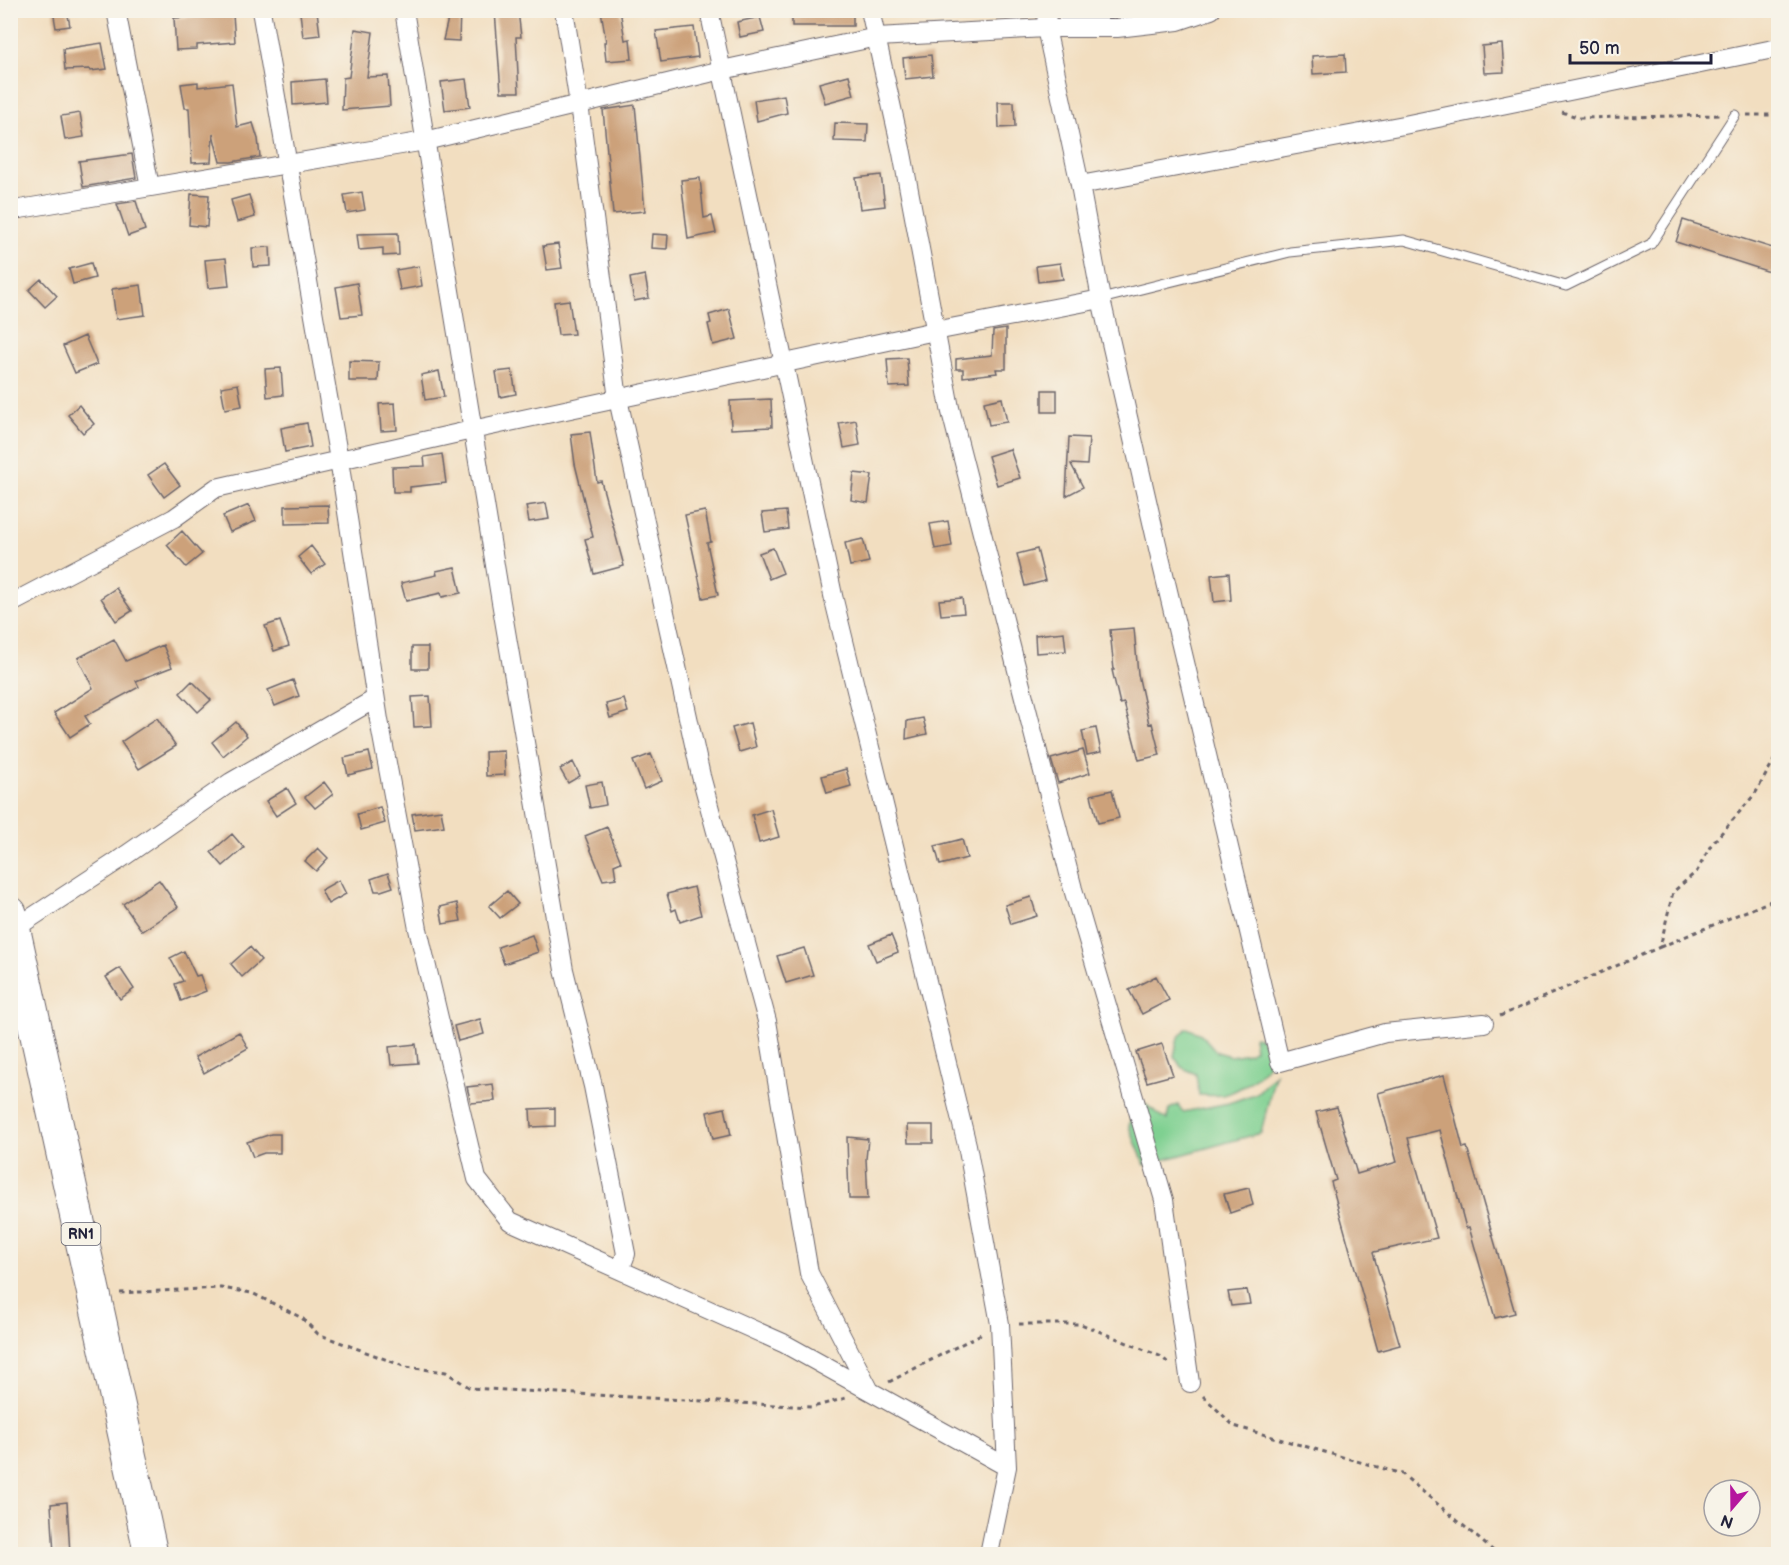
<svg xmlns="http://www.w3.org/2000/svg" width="1789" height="1565" viewBox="0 0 1789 1565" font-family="'Balsamiq Sans',sans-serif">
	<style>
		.green { fill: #7fd091; stroke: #507966; stroke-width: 1.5 }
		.building { fill: #cca17a }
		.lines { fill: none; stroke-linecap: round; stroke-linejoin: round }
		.lane-casing { stroke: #6b646a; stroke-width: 11 }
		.street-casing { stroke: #6b646a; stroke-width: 20 }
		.highway-casing { stroke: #6b646a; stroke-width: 35 }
		.path { stroke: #6b646a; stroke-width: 3; stroke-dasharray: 4.5 4.5; stroke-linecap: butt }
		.lane { stroke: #fff; stroke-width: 9 }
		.street { stroke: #fff; stroke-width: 18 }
		.highway { stroke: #fff; stroke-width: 33 }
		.labels { text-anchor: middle; stroke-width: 6; stroke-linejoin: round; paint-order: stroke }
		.shield { fill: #f7f3e8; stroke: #62616f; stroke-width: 1.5 }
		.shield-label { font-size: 14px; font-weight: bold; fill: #22223b }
	</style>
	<rect width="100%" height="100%" fill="#f7f3e8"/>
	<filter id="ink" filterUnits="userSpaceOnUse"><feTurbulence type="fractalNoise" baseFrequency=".0167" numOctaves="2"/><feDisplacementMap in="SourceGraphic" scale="12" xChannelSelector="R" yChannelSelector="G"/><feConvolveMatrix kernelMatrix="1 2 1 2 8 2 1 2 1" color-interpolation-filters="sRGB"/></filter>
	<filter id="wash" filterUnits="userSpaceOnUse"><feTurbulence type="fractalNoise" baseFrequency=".008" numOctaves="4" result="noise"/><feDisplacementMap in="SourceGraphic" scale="24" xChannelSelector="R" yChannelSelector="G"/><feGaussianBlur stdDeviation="1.35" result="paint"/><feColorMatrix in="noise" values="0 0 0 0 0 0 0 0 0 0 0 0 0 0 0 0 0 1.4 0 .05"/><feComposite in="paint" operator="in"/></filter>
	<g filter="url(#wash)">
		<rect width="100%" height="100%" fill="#f2dec0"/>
		<path class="green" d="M1187,1028L1201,1034L1217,1052L1231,1056L1249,1053L1255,1049L1253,1037L1261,1038L1271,1058C1265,1075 1239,1091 1223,1095C1215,1096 1206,1095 1199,1095L1196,1074L1181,1067L1174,1056L1178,1038Z
			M1275,1074L1261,1133L1145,1165L1129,1127L1132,1113L1145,1104L1167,1120L1169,1109L1178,1105L1183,1112L1229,1103L1257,1093Z"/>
		<g id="blocks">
			<path class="building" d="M53,10H67L70,26L56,28Z
				M450,10H460L459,41L443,40Z
				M518,10L521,37H516L519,92H501L495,11Z
				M601,10H620L625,40L630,39L632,59L606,61L604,42H606Z
				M840,10H853V26H792V16Z
				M317,11L320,35L303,37L300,13Z
				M233,14L235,42L197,45V49L176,50L174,18Z
				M760,17L764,32L740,37L737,22Z
				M694,27L698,57L661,62L656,31Z
				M355,29L373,32L367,77L388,76L390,106L342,110L343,78L349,77Z
				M102,43L107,69L90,71L89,69L65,70L63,49Z
				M1502,44L1504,72L1484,73L1482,46Z
				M1345,54L1346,72L1313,74L1312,56Z
				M931,55L933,76L905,79L903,58Z
				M849,75L854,95L825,103L819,83Z
				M325,79L327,102L293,105L292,82Z
				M466,79L470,107L445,110L441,82Z
				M198,82V87L232,83L237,127L253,123L258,139L260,157L231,162H220L213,134L211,162L192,163L189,108H185L181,84Z
				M784,95L787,113L757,121L754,100Z
				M998,102H1014L1015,127L999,128Z
				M635,105L645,211L613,214L603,110Z
				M80,113L84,137L65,140L61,116Z
				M835,123L868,124L867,142L834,141Z
				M132,154L136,178L83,187L79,161Z
				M881,175L885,206L860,209L856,178Z
				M700,178L704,218L712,216L716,233L688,239L681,180Z
				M362,192L365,210L347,213L344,195Z
				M191,194L209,195L207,227L189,225Z
				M249,195L255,217L237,222L231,200Z
				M136,201L145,230L128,236L117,204Z
				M1683,220L1779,250V275L1676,242Z
				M398,233L399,255L383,256V248L359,250L357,234Z
				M652,234L668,235L667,249L651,248Z
				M558,244L562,268L547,270L543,246Z
				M270,247L271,266L253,267L252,248Z
				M226,258L229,286L208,288L205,260Z
				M91,263L95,278L73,284L69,269Z
				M1060,263L1063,279L1038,282L1036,266Z
				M419,266L422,286L400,290L396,270Z
				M645,275L649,298L634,301L630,278Z
				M41,279L57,296L45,307L29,290Z
				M357,283L362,315L341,317L336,287Z
				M141,285L145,315L116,319L112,289Z
				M569,300L574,334L558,335L554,302Z
				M729,309L737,339L713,345L708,324L711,323L709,315Z
				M1006,329V369H996L997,373L963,377V369H956V359L992,355L993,331Z
				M85,336L97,364L75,373L63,346Z
				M907,358L909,386L889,387L887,359Z
				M349,361L379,362L378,381H349Z
				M281,368L283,395L267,397L265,369Z
				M512,370L516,394L500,397L496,372Z
				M439,371L444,397L425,400L421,375Z
				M238,384L242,406L225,409L221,387Z
				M1042,390H1057V412H1042Z
				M1002,398L1007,422L989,425L984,402Z
				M771,399L772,427L731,429L730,401Z
				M395,403L397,430L381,431L379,404Z
				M79,405L94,424L83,433L68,415Z
				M856,420L860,445L844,448L839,423Z
				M307,423L311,447L285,452L281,428Z
				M590,432L597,482L601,481L624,566L594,574L585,539L593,537L575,464L571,434Z
				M1069,437L1089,438L1087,465L1071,464L1083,487L1066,496Z
				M1010,449L1020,478L997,485L988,456Z
				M442,454L446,483L410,487V492H393L392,467L425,466L424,457Z
				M164,464L180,485L164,497L148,475Z
				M854,473L872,475L868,503L851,500Z
				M546,503L549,519L529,522L526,506Z
				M249,505L256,521L230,532L223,516Z
				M328,505L329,523L285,524V506Z
				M705,511L711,542L707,543L718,595L703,598L685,515Z
				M786,511L788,529L765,532L762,513Z
				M948,521L952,546L935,549L930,524Z
				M182,531L202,554L186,567L167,545Z
				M863,539L869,562L850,566L845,543Z
				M311,546L325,564L311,574L298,557Z
				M773,548L783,573L769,579L759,553Z
				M1037,549L1045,581L1025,586L1017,554Z
				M455,567L461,593L442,597L441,593L406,601L401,583L437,575L436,571Z
				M1229,573L1231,600L1214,602L1211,575Z
				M116,588L132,611L116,621L101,598Z
				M962,598L964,613L941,615L939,600Z
				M280,621L289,646L274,651L265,626Z
				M1134,628L1138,674L1149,724L1152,723L1160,755L1139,760L1124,703L1120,704L1112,670H1114L1110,630Z
				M1064,632L1066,651L1036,653L1035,635Z
				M114,639L126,661L163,645L172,667L136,681L139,687L85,716L90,724L70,737L54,713L93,688L78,658Z
				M412,647H428V669H412Z
				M293,680L299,696L275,706L268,690Z
				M192,681L211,700L198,712L180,693Z
				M430,696L432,726L414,727L412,697Z
				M624,699L628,712L610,718L606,704Z
				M157,718L176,746L139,769L121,742Z
				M923,718L927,734L906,739L907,721Z
				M236,722L247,736L223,756L212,742Z
				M750,723L756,747L739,752L732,728Z
				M1096,728L1101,752L1087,755L1082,731Z
				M1083,750L1090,773L1058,783L1051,759Z
				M504,751L505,775L486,776L485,752Z
				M369,752L373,769L348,775L344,758Z
				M651,754L662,781L644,789L633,761Z
				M573,762L580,776L568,783L560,769Z
				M846,769L851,786L827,793L822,776Z
				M324,782L333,794L315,808L305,797Z
				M602,782L606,805L590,808L585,785Z
				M287,788L296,803L276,816L266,801Z
				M1112,790L1119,818L1098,823L1091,795Z
				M380,807L385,823L361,830L357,814Z
				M771,809L779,837L759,843L752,815Z
				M441,810L444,826L415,830L412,814Z
				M607,827L621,862L614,865L616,878L603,880L585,836Z
				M232,834L244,848L223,866L211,852Z
				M962,839L967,858L940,865L935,846Z
				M318,848L328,858L316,871L305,861Z
				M388,873L393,887L381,891H375L371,879Z
				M159,880L178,907L142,931L123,904Z
				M339,880L346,894L328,904L321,890Z
				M694,887L701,915L680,922L676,909L672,911L667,894Z
				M507,891L518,904L500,918L489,906Z
				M1031,897L1037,916L1011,924L1005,905Z
				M457,903L461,921L443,924L440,907Z
				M532,935L538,952L504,964L498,947Z
				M891,935L898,952L876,961L869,944Z
				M250,947L261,960L242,977L231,964Z
				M804,948L813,975L786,983L777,956Z
				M184,951L196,976L200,975L206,991L181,1001L175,984L183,981L170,958Z
				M120,968L134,989L120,999L106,977Z
				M1156,976L1169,1000L1142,1014L1129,990Z
				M480,1019L484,1034L458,1041L454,1026Z
				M239,1032L248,1048L204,1073L195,1057Z
				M416,1044L418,1063L391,1065L389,1047Z
				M1162,1044L1173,1075L1147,1082L1136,1052Z
				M1444,1075L1463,1148L1467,1147L1515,1313L1495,1318L1469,1227L1466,1228L1440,1130L1408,1138L1437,1238L1374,1252L1373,1253L1400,1345L1378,1351L1331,1182L1336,1180L1316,1112L1337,1107L1357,1174L1397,1162L1378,1093Z
				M493,1084L495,1101L471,1103L467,1087Z
				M555,1108V1126L531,1127L530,1109Z
				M725,1108L731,1135L713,1139L707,1112Z
				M907,1125H933V1143H908Z
				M271,1134H280V1153H264L253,1157L247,1142Z
				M847,1137L868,1139L866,1159L868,1199H849Z
				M1249,1188L1253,1205L1230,1213L1224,1194Z
				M1247,1290L1250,1304L1231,1306L1228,1292Z
				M67,1502L70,1554H54L51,1504Z"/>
		</g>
	</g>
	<g filter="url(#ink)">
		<use href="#blocks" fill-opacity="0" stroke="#6b646a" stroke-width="1.5"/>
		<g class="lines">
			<g class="lane-casing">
				<path id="lane" d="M1101,299L1290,252L1404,240L1566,286L1651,244L1735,115"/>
			</g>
			<g class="street-casing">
				<path id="street" d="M116,10L150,187
					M261,10L339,460L379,720L418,929L477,1179L510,1221L783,1343L1007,1467
					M404,10L501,602L564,970L593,1086L626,1254L620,1270
					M564,10L579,104L618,399L701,776L767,1021L809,1273L870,1391
					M709,10L834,600L967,1145L1000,1324L1007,1467L989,1554
					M870,10L902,153L950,408L1073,889L1164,1200L1190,1383
					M1047,10L1046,28L1080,185L1101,299L1160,557L1280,1062L1385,1033L1484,1023
					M1080,185L1404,125L1778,48
					M20,209L425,141L722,70L877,37L1046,28H1117L1178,21L1211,10
					M10,604L174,518L216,488L472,430L935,331L1101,299
					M14,929L116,862L231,782L375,699"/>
			</g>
			<g class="highway-casing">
				<path id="highway" d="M10,913L151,1554"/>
			</g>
			<path class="path" d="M1562,112L1580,118L1720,115
				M1747,115H1778
				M1660,947L1778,898
				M1500,1016L1660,947L1673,892L1697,871L1711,845L1755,794L1778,753
				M120,1293L221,1288L252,1293L302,1318L318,1334L406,1367L446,1372L470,1388L813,1407L846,1398
				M1019,1324H1081L1162,1357L1168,1363
				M889,1382L981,1334
				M1203,1396L1234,1426L1402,1474L1497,1554"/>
			<use href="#lane" class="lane"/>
			<use href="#street" class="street"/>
			<use href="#highway" class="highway"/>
		</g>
	</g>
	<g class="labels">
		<rect class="shield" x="61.5" y="1223" width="39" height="22" rx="4.5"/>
		<g class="shield-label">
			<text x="81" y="1239">RN1</text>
		</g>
	</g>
	<rect width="1789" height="1565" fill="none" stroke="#f7f3e8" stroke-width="36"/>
	<g transform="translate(1732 1508) rotate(200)"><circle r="28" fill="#f7f3e8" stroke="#a29fa3" stroke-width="1.5"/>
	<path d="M0-4.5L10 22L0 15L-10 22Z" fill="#b5179e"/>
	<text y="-9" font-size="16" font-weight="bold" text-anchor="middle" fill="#22223b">N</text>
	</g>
	<path d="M1570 54v9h141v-9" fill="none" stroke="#22223b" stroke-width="3"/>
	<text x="1579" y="54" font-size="18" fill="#22223b" stroke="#f7f3e8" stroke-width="4.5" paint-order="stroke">50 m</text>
</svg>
